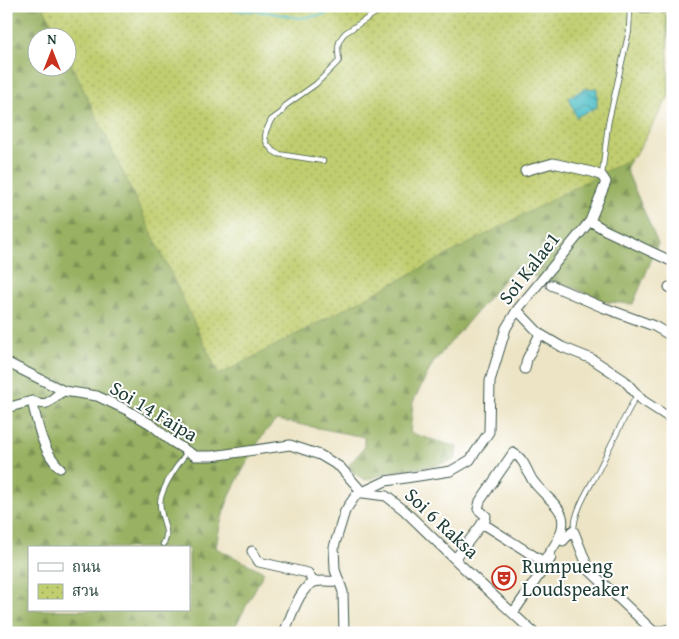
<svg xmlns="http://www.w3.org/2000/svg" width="679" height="639" viewBox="0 0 679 639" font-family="'Gentium Book Plus','Noto Serif Thai',serif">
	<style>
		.forest { fill: url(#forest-firs); stroke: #5c774b; fill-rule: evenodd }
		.park { fill: url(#park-dots); stroke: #708652 }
		.water { fill: url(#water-waves); stroke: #397f7e }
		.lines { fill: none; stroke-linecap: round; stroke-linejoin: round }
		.stream { stroke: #53c1c9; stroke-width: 2 }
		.lane-casing { stroke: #3e564a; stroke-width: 6 }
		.street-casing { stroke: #3e564a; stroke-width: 11 }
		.lane { stroke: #fff; stroke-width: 4.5 }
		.street { stroke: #fff; stroke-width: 9 }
		.labels { text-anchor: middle; stroke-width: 4; stroke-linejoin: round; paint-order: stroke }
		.street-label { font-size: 20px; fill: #1f3d34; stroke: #fff }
		.poi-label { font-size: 20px; fill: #1f3d34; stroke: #fff; text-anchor: start }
	</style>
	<defs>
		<pattern id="forest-firs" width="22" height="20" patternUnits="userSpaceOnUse" patternTransform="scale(1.25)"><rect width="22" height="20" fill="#98b162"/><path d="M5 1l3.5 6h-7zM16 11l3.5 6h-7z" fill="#7b9152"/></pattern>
		<pattern id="park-dots" width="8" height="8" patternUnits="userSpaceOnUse" patternTransform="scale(1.25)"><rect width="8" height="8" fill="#c1ce70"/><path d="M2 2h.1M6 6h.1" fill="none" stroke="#9ca85d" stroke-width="1.8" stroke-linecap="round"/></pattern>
		<pattern id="water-waves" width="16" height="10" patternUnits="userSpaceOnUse" patternTransform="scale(1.25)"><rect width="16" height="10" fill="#53c1c9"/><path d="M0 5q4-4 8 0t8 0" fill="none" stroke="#449ea4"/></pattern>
	</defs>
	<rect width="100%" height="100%" fill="#fff"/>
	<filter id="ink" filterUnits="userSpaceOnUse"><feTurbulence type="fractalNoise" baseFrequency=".02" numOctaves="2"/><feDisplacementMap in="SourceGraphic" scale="10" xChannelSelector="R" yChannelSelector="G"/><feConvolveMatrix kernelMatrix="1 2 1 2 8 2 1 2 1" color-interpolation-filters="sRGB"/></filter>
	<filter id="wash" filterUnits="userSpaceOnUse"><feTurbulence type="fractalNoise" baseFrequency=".0096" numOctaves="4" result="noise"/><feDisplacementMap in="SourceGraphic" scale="20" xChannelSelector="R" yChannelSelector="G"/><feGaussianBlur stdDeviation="1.12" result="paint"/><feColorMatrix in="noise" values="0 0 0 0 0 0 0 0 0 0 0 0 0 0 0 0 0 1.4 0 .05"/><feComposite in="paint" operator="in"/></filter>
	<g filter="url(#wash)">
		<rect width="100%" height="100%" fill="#ede4c5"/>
		<path class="forest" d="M6,6H488L641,27L667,15L670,25L659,102L626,169L658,244L633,304L607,302L574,288L512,270L433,363L413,402L410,433L457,447L455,459L434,466L394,471L366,480L353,473L349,465L364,448V437L277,420C263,432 257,444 248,461C230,492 221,512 216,548L264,572L232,633H6ZM38,38H68V68H38ZM29,548H189V610H29Z"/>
		<path class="park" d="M43,6H665L667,33L669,96L635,156L219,375L68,57V38L58,37Z"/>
		<path class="water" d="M597,88V107L576,117L569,97L584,89Z"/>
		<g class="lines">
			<path class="stream" d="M227,6L235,10L267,12L299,18L322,15L342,6"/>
		</g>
	</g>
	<g filter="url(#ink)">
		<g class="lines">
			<g class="lane-casing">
				<path id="lane" d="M634,6C642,12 652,10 662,8
					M323,161L278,154L273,151L267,144L265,137L266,131L271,120L282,112L285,106L316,84L339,61C338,50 336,42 345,33L386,6
					M602,175L608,124L629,31L630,6
					M574,531C574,510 589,489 598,471C611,445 623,419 637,395
					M163,544C173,531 156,514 161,497C166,481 177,466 187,452"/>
			</g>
			<g class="street-casing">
				<path id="street" d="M662,8L667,6
					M590,221L605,230L673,262
					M551,285L602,307L654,326L673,337
					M669,287L673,289
					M517,310L540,334L562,347L592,359L624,380L642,400L673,420
					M6,362L64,391
					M525,369L527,359L540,334
					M32,401C38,425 42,451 60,468
					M6,408L32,401C53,408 47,399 64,391L97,396L127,410L152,425L171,441L195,456H212L290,445L320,455L340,467L363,493
					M363,493L386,496L404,510L466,570L534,633
					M563,541L572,531L574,532L589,570L654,632
					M252,551L259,562L308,573L313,582
					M455,559L485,520L486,516L478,509L480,501L513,453C524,458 527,472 533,481C550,504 575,510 556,543C552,549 548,557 542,561L482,523
					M513,613L551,558
					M284,633C290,620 300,585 315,582C322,580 331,582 339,581
					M344,633L343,592L335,570L334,547L345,511L356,495L386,481L451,471L470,460L489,432L490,381L506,328L517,310L590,221L606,182L602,176L592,172L553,163L525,171
					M652,633L673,628"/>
			</g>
			<use href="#lane" class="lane"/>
			<use href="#street" class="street"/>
		</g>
	</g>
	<defs>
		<g id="theatre-ring" transform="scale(1.25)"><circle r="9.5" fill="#fff" stroke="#c8321e" stroke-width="1.5"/><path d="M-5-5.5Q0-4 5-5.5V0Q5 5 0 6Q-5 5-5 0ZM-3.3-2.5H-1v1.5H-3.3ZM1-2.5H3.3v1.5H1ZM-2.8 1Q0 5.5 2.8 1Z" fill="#c8321e"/></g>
	</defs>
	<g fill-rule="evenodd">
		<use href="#theatre-ring" x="504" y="578"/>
	</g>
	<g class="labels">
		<g class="street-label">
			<text transform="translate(529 268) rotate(-52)" y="7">Soi Kalae1</text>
			<text transform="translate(154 411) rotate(31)" y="7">Soi 14 Faipa</text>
			<text transform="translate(442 523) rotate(43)" y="7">Soi 6 Raksa</text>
		</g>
		<g class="poi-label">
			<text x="522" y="573">Rumpueng<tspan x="522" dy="23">Loudspeaker</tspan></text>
		</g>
	</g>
	<rect width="679" height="639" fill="none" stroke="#fff" stroke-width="25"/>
	<rect x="28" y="546" width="162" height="65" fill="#ffffff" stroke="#a5b1ae"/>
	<rect x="38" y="563" width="25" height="8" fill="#ffffff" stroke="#a5b1ae"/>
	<text x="72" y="572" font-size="15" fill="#1f3d34">ถนน</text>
	<rect x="38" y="584" width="25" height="15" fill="url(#park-dots)" stroke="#a5b1ae"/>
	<text x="72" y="596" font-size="15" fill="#1f3d34">สวน</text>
	<g transform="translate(52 52)"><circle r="24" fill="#ffffff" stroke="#a5b1ae"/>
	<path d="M0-4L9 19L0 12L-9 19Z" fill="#c8321e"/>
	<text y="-8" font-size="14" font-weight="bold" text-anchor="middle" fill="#1f3d34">N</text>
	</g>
</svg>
